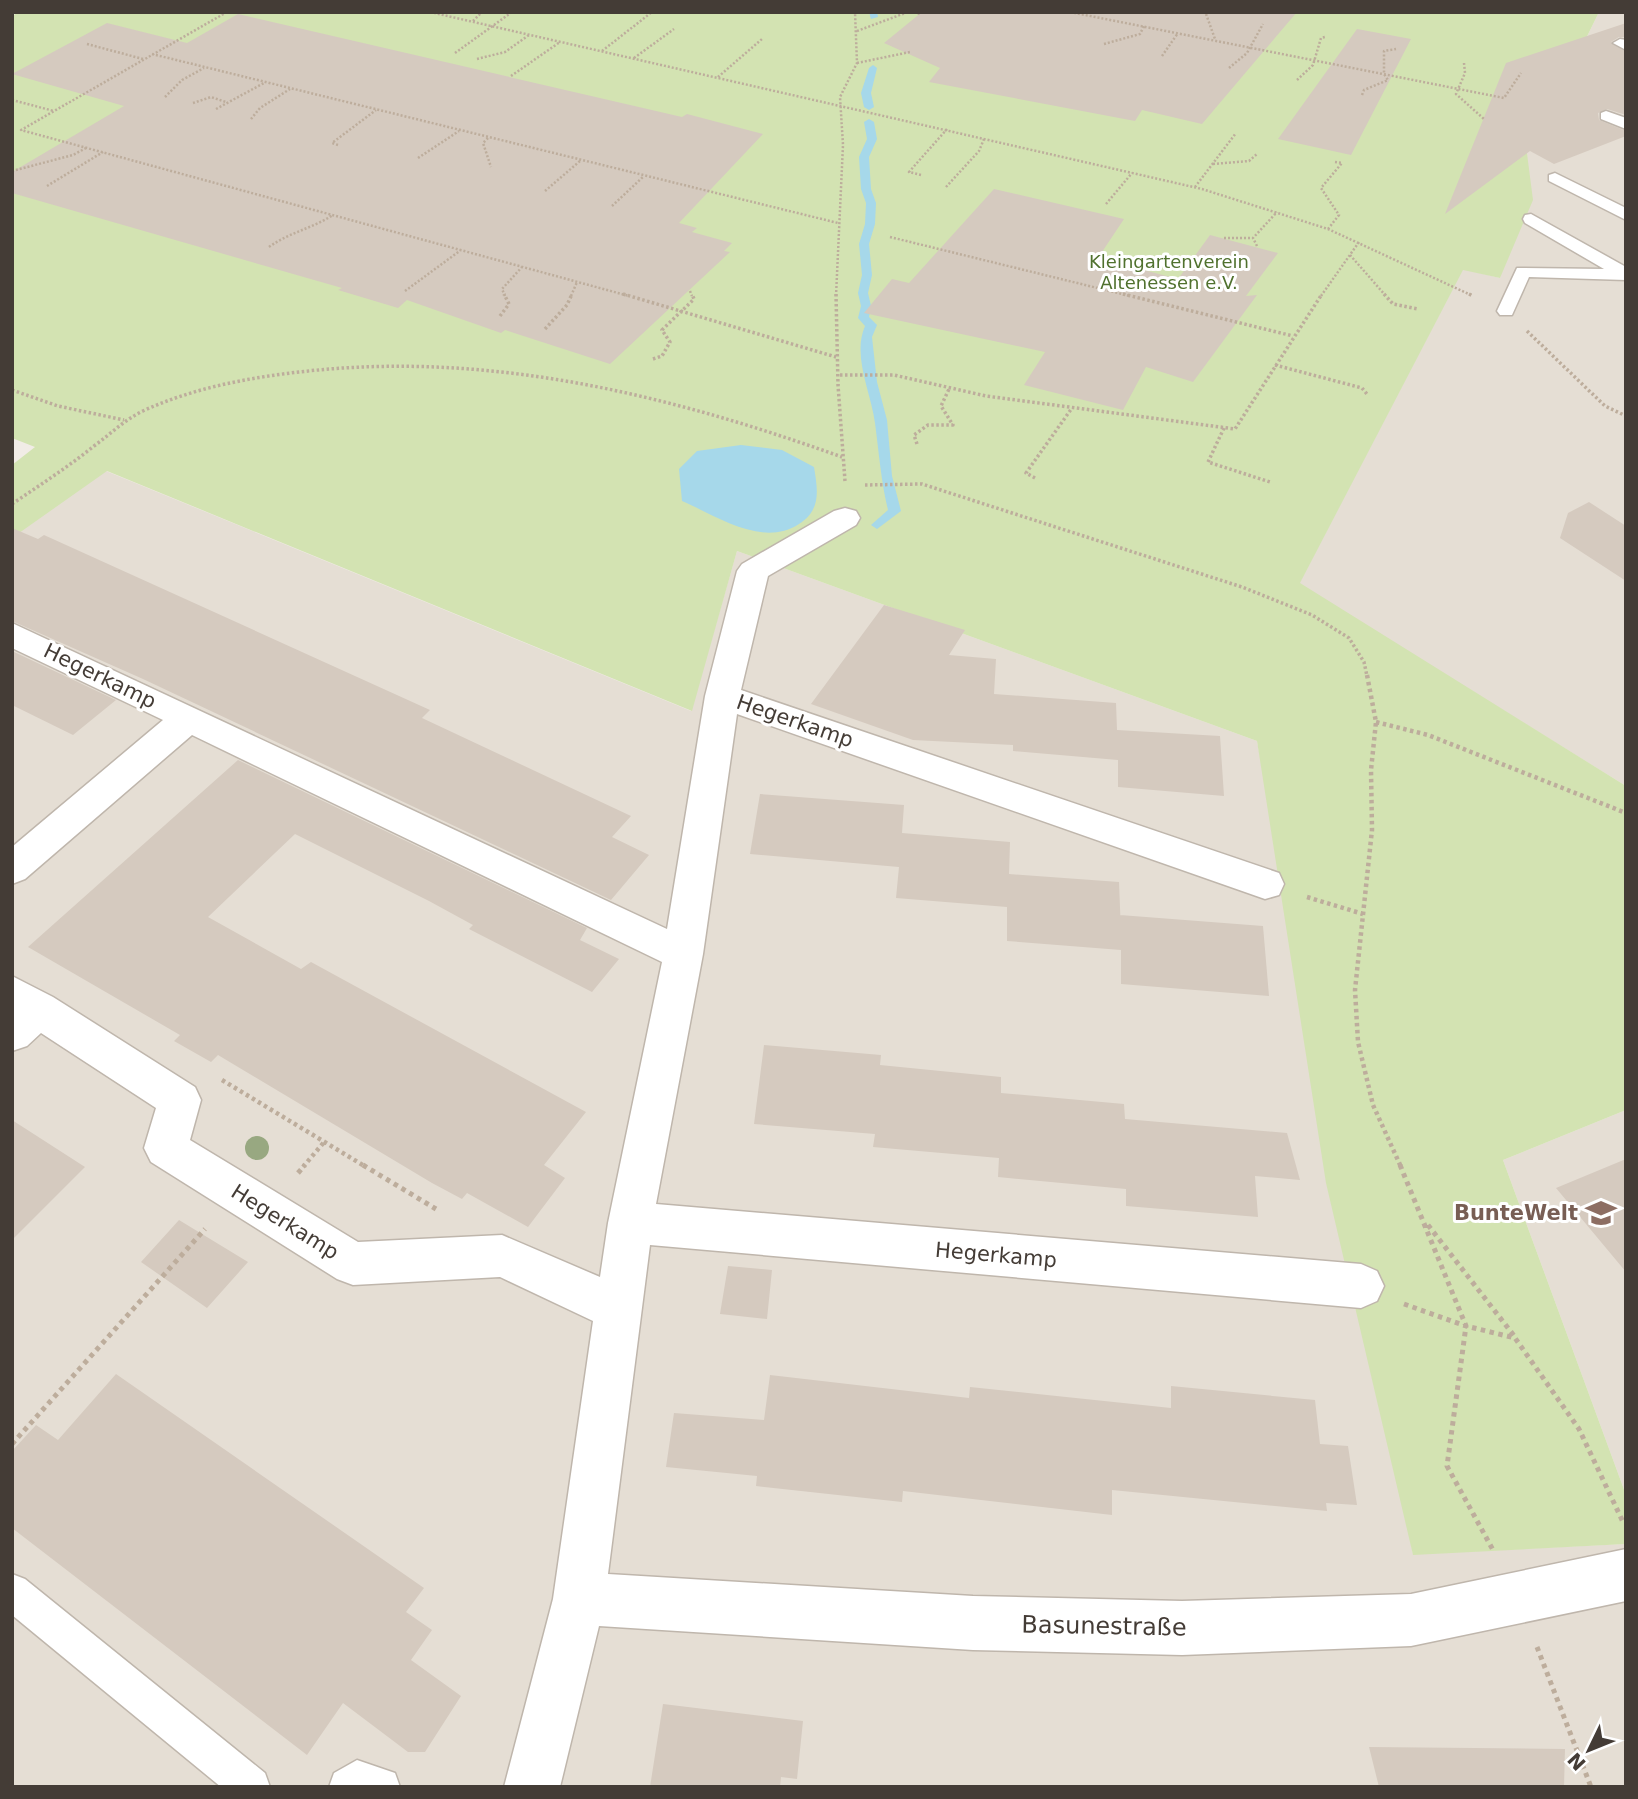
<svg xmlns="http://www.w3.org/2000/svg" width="1638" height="1799" viewBox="0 0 1638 1799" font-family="'DejaVu Sans',sans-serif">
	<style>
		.residential { fill: #e5ded4 }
		.green { fill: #d3e3b2 }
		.water { fill: #a6d8ea }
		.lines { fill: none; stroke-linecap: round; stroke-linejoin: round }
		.stream { fill: #a6d8ea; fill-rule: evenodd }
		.building { fill: #d5cabf }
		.service-casing { stroke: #bfb6ac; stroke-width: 3 }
		.minor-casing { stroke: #bfb6ac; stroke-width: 3 }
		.path-far3 { stroke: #bdad9c; stroke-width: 2.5; stroke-dasharray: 2 2; stroke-linecap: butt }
		.path-far2 { stroke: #bdad9c; stroke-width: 3.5; stroke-dasharray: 2.5 2.5; stroke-linecap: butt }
		.path-far1 { stroke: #bdad9c; stroke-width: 4.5; stroke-dasharray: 3.5 3.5; stroke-linecap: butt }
		.path { stroke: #bdad9c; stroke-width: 5; stroke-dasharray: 4.5 4.5; stroke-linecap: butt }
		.service { fill: #fff; fill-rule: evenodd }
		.minor { fill: #fff; fill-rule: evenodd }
		.tree { fill: #98a881 }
		.labels { text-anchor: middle; stroke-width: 6; stroke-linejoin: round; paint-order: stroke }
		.far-park-label { font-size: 18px; fill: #50712e; stroke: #fff }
		.street-label { font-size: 21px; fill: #443c36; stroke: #fff }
		.education-label { font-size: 21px; font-weight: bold; fill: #785e54; stroke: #fff; text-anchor: end }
		.near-street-label { font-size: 24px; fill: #443c36; stroke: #fff }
	</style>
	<rect width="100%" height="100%" fill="#f1ece6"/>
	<path class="residential" d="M1599,12H1626V786L1299,584L1463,269L1500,278L1525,139L1573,65Z
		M106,471L691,711L737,551L1257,741L1413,1554L1626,1544V1787H12V528Z
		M1626,1110V1495L1503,1160Z"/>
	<path class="green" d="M19,12H1599L1573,65L1525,138L1533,200L1500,278L1463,270L1300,583L1626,786V1110L1503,1160L1626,1495V1544L1413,1555L1326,1183L1257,741L737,551L692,711L107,471L12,538V465L35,447L12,438V16Z"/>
	<path class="water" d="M741,445L782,450L814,467C818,491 821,510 799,524C762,548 717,516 682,501L679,469L697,451Z"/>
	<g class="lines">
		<path class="stream" d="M869,12H877L878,17L871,19Z
			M873,65L877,68L871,93L874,107L869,110L864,107L861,93L869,68Z
			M869,119L874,122L877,139L869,157L871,189L876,203L875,224L869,244L872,275L868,293L871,306L869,317L877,325L872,337L877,382L887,420L892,476L901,511L877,529L871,525L888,510C881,481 879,453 875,423C871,392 852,356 865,326L858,318L861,306L858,293L862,275L859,244L865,224L866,203L861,189L859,157L867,139L864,122Z"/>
	</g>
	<path class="building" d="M922,12H1297L1202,124L1142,110L1135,121L929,82L940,68L884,43Z
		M238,14L682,117L687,114L763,134L679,223L697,228L692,232L732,243L724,251L730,252L610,364L505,330L501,333L407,300L398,308L338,290L342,288L12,193V172L124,106L12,74L107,23L187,43Z
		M1626,23V37H1619L1611,42L1626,52V115L1607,109L1598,113L1599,120L1626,131V136L1554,164L1530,151L1445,214L1506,63Z
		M1357,29L1411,39L1351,155L1278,139Z
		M994,189L1124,219L1098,258L1178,279L1210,235L1278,253L1246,296L1257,295L1193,382L1146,367L1123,410L1024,385L1045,352L864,313L892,279L909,283Z
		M1589,502L1626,526V581L1560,538L1568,513Z
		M12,528L38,539L44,535L430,710L422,718L631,816L612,837L649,855L611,900L143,679L12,621Z
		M884,605L965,630L949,655L996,659L994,694L1116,703L1117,730L1220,736L1224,796L1118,787V760L1013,751V745L913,740L811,704Z
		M12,651L116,700L73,735L12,705Z
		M238,760L587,928L580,940L619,959L592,992L469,929L473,925L429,901L295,834L208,917L301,969L311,962L586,1112L544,1165L565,1178L528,1227L467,1193L462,1199L432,1183L218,1055L211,1062L174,1041L180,1035L28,947Z
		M760,794L904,805L902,833L1010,842L1009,874L1119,882L1121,933L1120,915L1263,926L1269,996L1121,984V950L1007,941V907L896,898L899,867L750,854Z
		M764,1045L881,1055L880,1065L1001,1077V1093L1124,1104L1125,1119L1287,1133L1300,1180L1255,1176L1258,1217L1126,1206V1189L998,1177L999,1158L873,1147L875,1134L754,1124Z
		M12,1120L85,1167L12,1240Z
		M1626,1159V1272L1556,1188Z
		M179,1220L248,1262L207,1308L141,1262Z
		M728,1266L772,1270L767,1319L720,1314Z
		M116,1374L424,1588L406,1612L432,1630L411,1660L461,1696L425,1752H408L343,1703L307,1755L12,1528V1451L36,1425L58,1440Z
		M770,1375L969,1398L970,1387L1171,1408V1386L1315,1400L1320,1444L1348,1446L1357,1505L1326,1503L1327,1511L1112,1490V1515L903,1491L902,1502L756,1486L757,1476L666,1467L674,1413L764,1420Z
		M663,1704L803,1721L797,1779L781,1777L780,1787H650Z
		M1369,1747L1565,1749L1564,1787H1379Z"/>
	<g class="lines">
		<g class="service-casing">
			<path id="service" d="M1620,39L1626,40V50L1613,43Z
				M1606,111L1626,118V129L1601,119V113Z
				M1555,173L1626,208V220L1549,181V175Z
				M1531,214L1626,267V280L1529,277L1512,315H1500L1497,311L1517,268L1604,269L1525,223L1523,219L1525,215Z
				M12,1574L25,1579L265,1773L270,1787H221L12,1615Z
				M357,1760L395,1773L400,1787H329L334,1773Z"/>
		</g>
		<g class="minor-casing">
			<path id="minor" d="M845,508L856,511L860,518L856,525L768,576L741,690L1279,873L1284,884L1279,895L1265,899L737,714L703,954L656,1204L1361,1264L1377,1271L1384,1286L1377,1301L1361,1308L650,1245L608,1574L973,1596L1182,1601L1411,1594L1626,1549V1601L1411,1646L1182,1655L973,1650L599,1626L560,1787H504L553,1599L593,1321L500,1277L353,1285L337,1279L151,1162L144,1148L156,1108L41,1033L27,1046L12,1051V976L53,997L195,1087L201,1100L190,1140L358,1242L502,1235L600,1277L608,1223L662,962L192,735L25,879L12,884V847L163,720L12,648V623L667,929L705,696L737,571L742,564L834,511Z"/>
		</g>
		<path class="path-far3" d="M227,12L21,130L629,296
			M430,12L1202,189L1328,229L1473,296
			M914,12L920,14
			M1070,12L1504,98L1521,73
			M1206,14L1215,39
			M473,21L482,12
			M857,31L908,12
			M87,44L143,59
			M1104,44L1140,34L1144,26
			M602,51L652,12
			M455,53L512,12
			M152,54L838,223
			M1162,56L1178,33
			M634,58L674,29
			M477,59L505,52L529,35
			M857,63L910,52
			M1464,63L1465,73L1456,94L1484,119
			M1229,68L1247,53L1263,24
			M511,76L560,42
			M718,77L762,39
			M1297,80L1313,65L1321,38L1325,37
			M1362,95L1364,90L1388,80L1384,74V51L1396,49
			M165,97L182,80L204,68
			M12,100L54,111
			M193,103L211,97L226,102
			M216,109L264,83
			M251,119L260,108L290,89
			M488,138L483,143L491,167
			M338,145L332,143L376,110
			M418,158L459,131
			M1213,164L1249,161L1257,154
			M12,171L73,155L86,148
			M921,175L909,172L947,129
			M47,186L103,152
			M946,187L979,151L984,139
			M1195,187L1236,133
			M545,191L580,161
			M1106,204L1132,173
			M612,206L644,176
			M1328,229L1339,215L1321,188L1342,163L1335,162
			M890,237L1130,296
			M1224,238H1253
			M1257,246L1253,238L1277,212
			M269,247C290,232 311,229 333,215
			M1350,255L1386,296
			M405,291L461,250
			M690,291L692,296
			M505,296L502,289L522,267
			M571,296L577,282
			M836,296L843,145L840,97L857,63L855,12
			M1321,296L1359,242"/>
		<path class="path-far2" d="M623,294L836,357
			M836,294L838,385L845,481
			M1123,294L1293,336
			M1384,294L1393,304L1418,309
			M1469,294L1473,296
			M500,316L509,304L504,294
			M545,329L567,305L572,294
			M1527,331L1605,406L1626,416
			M653,359L662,356L670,342L662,330L694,299L692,294
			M1275,365L1362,388L1367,394
			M840,375H894L986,396L1235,429L1322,294
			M12,390L58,406L124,420
			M1224,428L1208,462L1270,482
			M917,444L914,435L928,425H953L941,406L949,389
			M1035,478L1026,473L1072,408
			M865,485L922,484L1242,587L1312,615L1349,638L1364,662L1367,676
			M12,504C40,485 68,467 94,446C112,433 125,419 145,410C194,388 247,378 299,372C487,350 666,394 842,457"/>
		<path class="path-far1" d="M1367,675L1376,722L1371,770L1372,830L1355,990L1358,1042L1373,1105L1401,1167
			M1376,722L1428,735L1626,813
			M1307,897L1363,914
			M222,1080L366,1167
			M303,1167L325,1141"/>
		<path class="path" d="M363,1165L436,1209
			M1400,1165L1466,1326L1447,1466L1493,1550
			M298,1173L305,1165
			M1428,1225L1515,1337
			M1404,1304L1466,1326L1515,1338L1579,1429L1623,1522
			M12,1444L205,1229
			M1537,1647L1591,1787"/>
		<use href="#service" class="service"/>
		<use href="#minor" class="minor"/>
	</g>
	<circle class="tree" cx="257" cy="1148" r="12"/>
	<defs>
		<g id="school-bare" transform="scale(2.415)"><path d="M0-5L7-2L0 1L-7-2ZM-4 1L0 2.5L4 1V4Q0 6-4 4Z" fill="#8d6e63" stroke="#fff" stroke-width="2.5" paint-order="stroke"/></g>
	</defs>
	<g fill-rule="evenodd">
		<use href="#school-bare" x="1601" y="1213"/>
	</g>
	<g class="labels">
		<g class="far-park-label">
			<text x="1169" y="268">Kleingartenverein<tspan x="1169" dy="21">Altenessen e.V.</tspan></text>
		</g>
		<g class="street-label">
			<text transform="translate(100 676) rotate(26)" y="7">Hegerkamp</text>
			<text transform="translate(795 721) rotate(19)" y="7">Hegerkamp</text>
			<text transform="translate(285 1222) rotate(32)" y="7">Hegerkamp</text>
			<text transform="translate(996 1255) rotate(5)" y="7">Hegerkamp</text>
		</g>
		<g class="education-label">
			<text x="1578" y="1220">BunteWelt</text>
		</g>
		<g class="near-street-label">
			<text transform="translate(1104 1626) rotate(1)" y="8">Basunestraße</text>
		</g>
	</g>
	<rect width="1638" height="1799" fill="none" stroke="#443c36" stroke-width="28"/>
	<g transform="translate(1589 1750) rotate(227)" stroke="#ffffff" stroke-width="5" paint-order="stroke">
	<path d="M0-5L12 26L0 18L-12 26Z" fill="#443c36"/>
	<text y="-10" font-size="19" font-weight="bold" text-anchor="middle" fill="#443c36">N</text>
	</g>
</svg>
